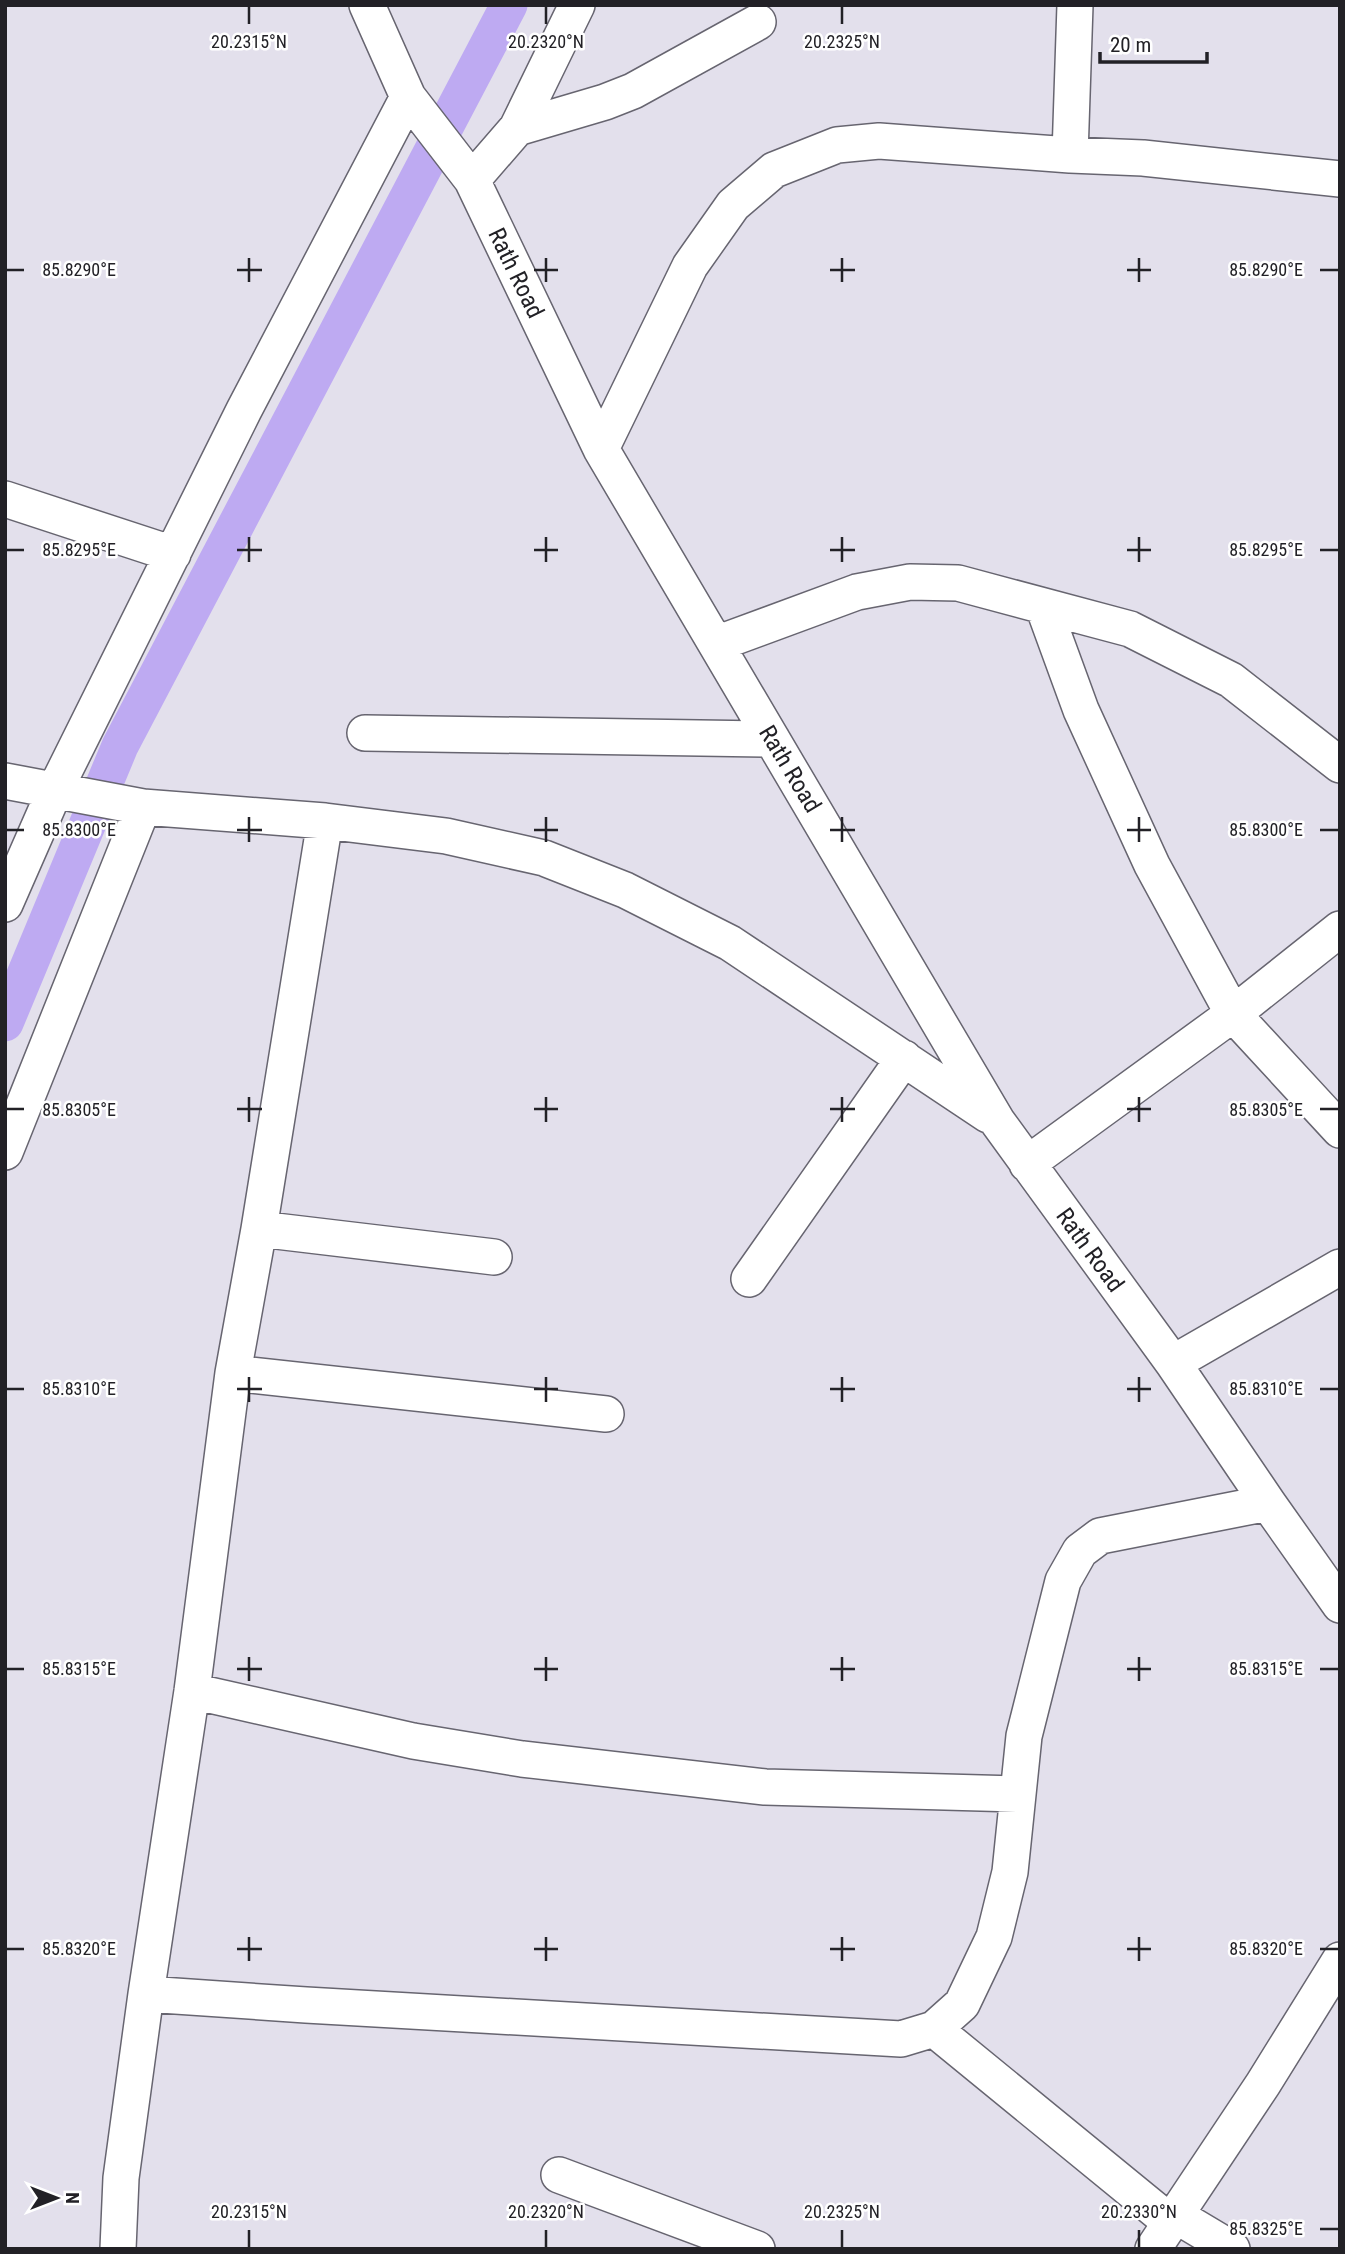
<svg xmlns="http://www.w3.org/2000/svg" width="1345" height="2254" viewBox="0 0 1345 2254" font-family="'Roboto Condensed',sans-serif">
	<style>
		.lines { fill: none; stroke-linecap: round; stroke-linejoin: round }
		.canal { stroke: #beaaf2; stroke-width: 37 }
		.minor-casing { stroke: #676570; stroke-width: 38 }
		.minor { stroke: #fff; stroke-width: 35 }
		.ticks { fill: none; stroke: #222126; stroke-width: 2.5 }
		.labels { text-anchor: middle; stroke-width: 5; stroke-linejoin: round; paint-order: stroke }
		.street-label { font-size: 24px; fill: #222126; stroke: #fff }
		.ticks-label { font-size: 18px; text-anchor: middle; fill: #222126; stroke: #fff; stroke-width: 5; stroke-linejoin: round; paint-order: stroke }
	</style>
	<rect width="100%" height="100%" fill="#e3e0ec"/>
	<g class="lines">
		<path class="canal" d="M5,1023L120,746L509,5"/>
		<g class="minor-casing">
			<path id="minor" d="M367,5L408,97L472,180L601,449L997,1121L1173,1363L1268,1503L1340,1605
				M517,128L605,102L633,91L758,22
				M1070,155L1075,5
				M472,180L517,128L577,5
				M601,449L690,266L733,205L774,170L837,145L879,141L1070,155L1143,158L1340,179
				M5,499L173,554
				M1043,606L1081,710L1152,865L1233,1014L1340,1130
				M716,644L857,592L910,582L958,583L1130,629L1231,680L1340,765
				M365,733L772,739
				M5,781L143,807L325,821L446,836L544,858L625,890L730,943L988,1115
				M5,904L55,790L244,410L408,97
				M5,1152L143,807
				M1027,1164L1233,1014L1340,929
				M259,1229L494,1257
				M749,1279L904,1058
				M1173,1363L1340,1267
				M233,1373L606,1414
				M192,1691L413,1741L522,1759L765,1787L1017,1794
				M146,1994L306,2005L901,2039L934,2029L962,2004L994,1937L1010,1872L1024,1736L1063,1581L1080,1551L1100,1536L1268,1503
				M934,2029L1170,2222
				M559,2175L757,2249
				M1175,2215L1232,2249
				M118,2249L121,2178L146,1994L192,1691L233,1373L259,1229L325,821
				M1153,2249L1263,2084L1340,1960"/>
		</g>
		<use href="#minor" class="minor"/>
	</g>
	<path class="ticks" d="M249,7V24M546,7V24M842,7V24M249,258V282M546,258V282M842,258V282M1139,258V282M7,270H24M237,270H262M534,270H558M830,270H855M1127,270H1151M1320,270H1338M249,537V562M546,537V562M842,537V562M1139,537V562M7,550H24M237,550H262M534,550H558M830,550H855M1127,550H1151M1320,550H1338M249,817V842M546,817V842M842,817V842M1139,817V842M7,830H24M237,830H262M534,830H558M830,830H855M1127,830H1151M1320,830H1338M249,1097V1122M546,1097V1122M842,1097V1122M1139,1097V1122M7,1109H24M237,1109H262M534,1109H558M830,1109H855M1127,1109H1151M1320,1109H1338M249,1377V1402M546,1377V1402M842,1377V1402M1139,1377V1402M7,1389H24M237,1389H262M534,1389H558M830,1389H855M1127,1389H1151M1320,1389H1338M249,1657V1681M546,1657V1681M842,1657V1681M1139,1657V1681M7,1669H24M237,1669H262M534,1669H558M830,1669H855M1127,1669H1151M1320,1669H1338M249,1937V1961M546,1937V1961M842,1937V1961M1139,1937V1961M7,1949H24M237,1949H262M534,1949H558M830,1949H855M1127,1949H1151M1320,1949H1338M1320,2229H1338M249,2230V2247M546,2230V2247M842,2230V2247M1139,2230V2247"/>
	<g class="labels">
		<g class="street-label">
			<text transform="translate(516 273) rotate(64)" y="8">Rath Road</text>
			<text transform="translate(790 769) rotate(59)" y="8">Rath Road</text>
			<text transform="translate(1090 1250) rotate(54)" y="8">Rath Road</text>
		</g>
	</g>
	<g class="ticks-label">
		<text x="249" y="48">20.2315°N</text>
		<text x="546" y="48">20.2320°N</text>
		<text x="842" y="48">20.2325°N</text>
		<text x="1266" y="276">85.8290°E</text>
		<text x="79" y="276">85.8290°E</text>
		<text x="79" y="556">85.8295°E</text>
		<text x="1266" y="556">85.8295°E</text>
		<text x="79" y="836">85.8300°E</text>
		<text x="1266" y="836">85.8300°E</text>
		<text x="1266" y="1116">85.8305°E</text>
		<text x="79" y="1116">85.8305°E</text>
		<text x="1266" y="1395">85.8310°E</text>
		<text x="79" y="1395">85.8310°E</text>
		<text x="79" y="1675">85.8315°E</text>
		<text x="1266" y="1675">85.8315°E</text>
		<text x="79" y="1955">85.8320°E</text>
		<text x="1266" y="1955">85.8320°E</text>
		<text x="249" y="2218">20.2315°N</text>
		<text x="546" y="2218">20.2320°N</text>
		<text x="842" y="2218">20.2325°N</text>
		<text x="1139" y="2218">20.2330°N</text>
		<text x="1266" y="2235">85.8325°E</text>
	</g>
	<rect width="1345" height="2254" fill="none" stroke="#222126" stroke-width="14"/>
	<g transform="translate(56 2198) rotate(90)" stroke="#ffffff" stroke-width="5" paint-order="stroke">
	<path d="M0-5L12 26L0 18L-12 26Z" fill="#222126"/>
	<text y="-10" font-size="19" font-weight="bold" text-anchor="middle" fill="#222126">N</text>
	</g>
	<path d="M1100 52v10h107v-10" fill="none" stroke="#222126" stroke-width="3.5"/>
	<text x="1110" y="52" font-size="21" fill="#222126" stroke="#ffffff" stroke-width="5" paint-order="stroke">20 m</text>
</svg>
